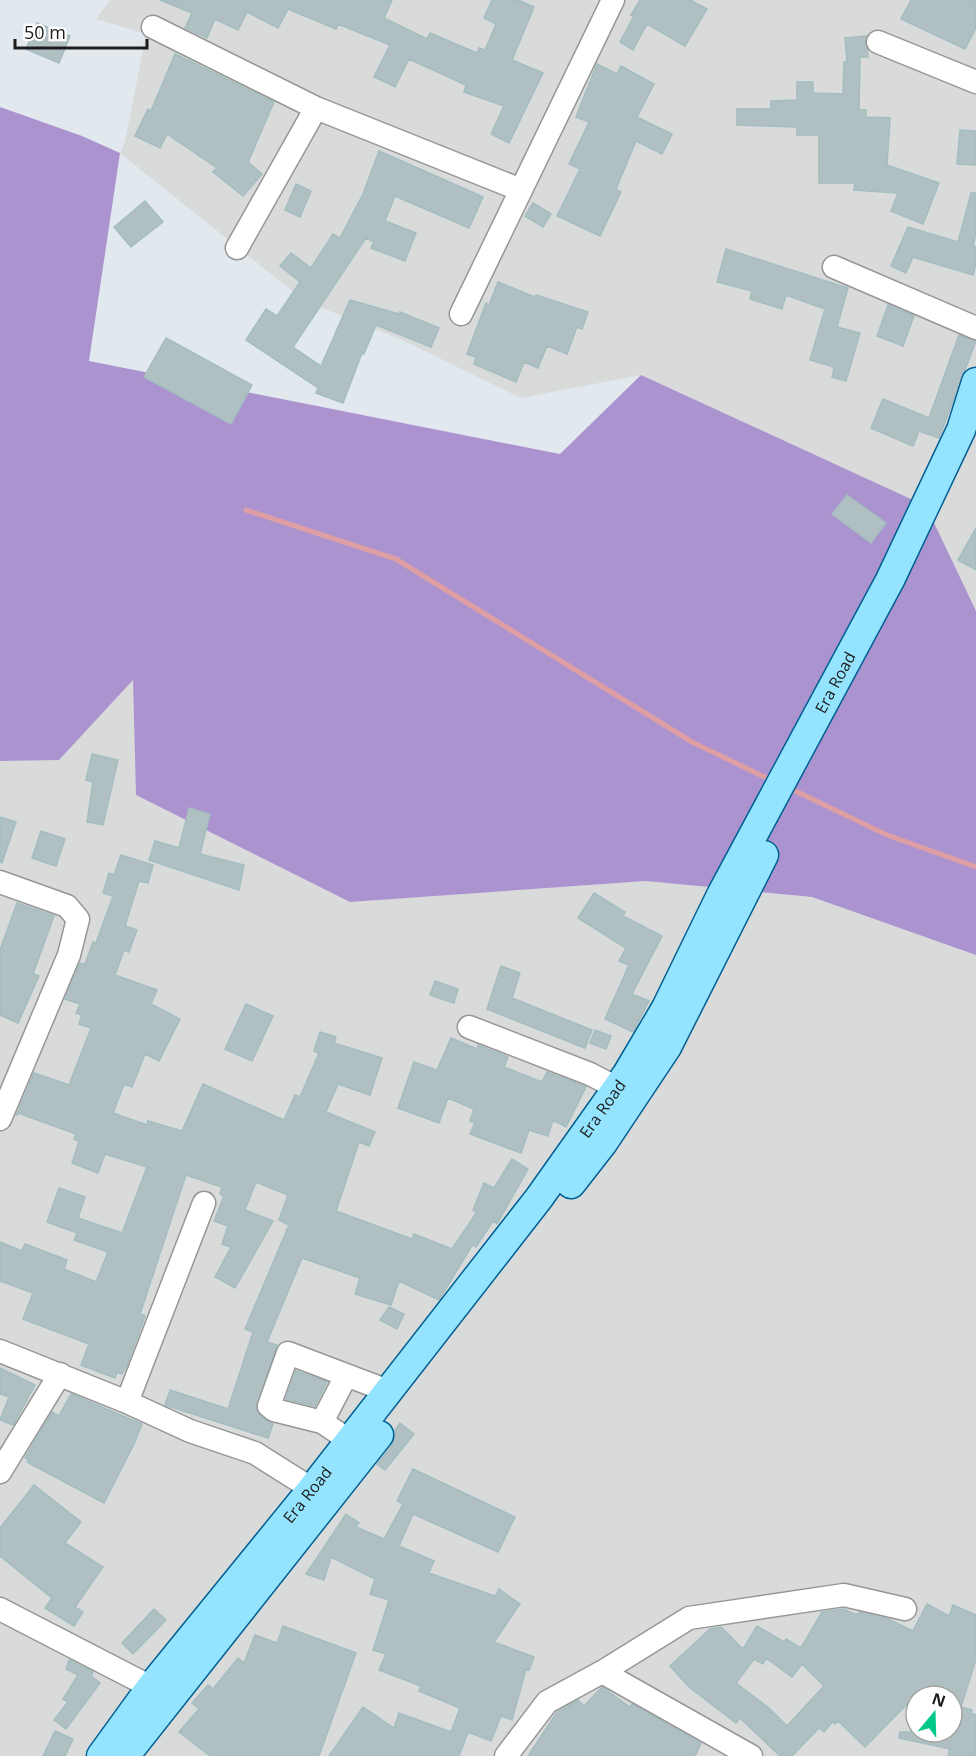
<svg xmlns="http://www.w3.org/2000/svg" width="976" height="1756" viewBox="0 0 976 1756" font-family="'Open Sans',sans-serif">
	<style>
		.residential { fill: #d9dada; fill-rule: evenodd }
		.forest { fill: #ab93d0 }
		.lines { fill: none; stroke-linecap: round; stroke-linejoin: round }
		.stream { stroke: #de9fa4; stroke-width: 5 }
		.building { fill: #b0c0c2; stroke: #a3bdc0; stroke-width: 1.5; fill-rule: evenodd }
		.minor-casing { stroke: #969696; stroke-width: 25 }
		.major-casing { stroke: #005f94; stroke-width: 31 }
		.minor { stroke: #fff; stroke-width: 22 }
		.major { stroke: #95e4ff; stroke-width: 28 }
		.labels { text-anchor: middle; stroke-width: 4.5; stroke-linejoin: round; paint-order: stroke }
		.street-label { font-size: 16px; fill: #1c1c1c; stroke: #fff }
	</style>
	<rect width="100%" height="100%" fill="#e1e9ee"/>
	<path class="residential" d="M110,0H976V614L641,375L521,398L400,339L305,301L120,153L125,142L146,34L96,19Z
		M133,679L350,902L646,881L812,897L976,955V1756H0V761L59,759ZM916,1696H952V1732H916Z"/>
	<path class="forest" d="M0,107L82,136L120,153L89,361L560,454L641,375L926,506L976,611V955L812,897L646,881L350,902L136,795L133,680L59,760L0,761Z"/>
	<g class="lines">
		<path class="stream" d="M246,510L396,559L692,742L773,781
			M787,787L887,835L976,867"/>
	</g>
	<path class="building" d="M160,0H392L384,18L427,39L430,33L477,53L479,48L485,50L496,24L484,18L492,0H518L534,7L512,60L543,73L509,143L491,134L504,106L464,92L466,85L409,59L395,87L374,77L390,45L338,24L336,29L288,9L278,28L247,12L238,30L215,19L207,38L185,28L192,13Z
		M640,0H690L707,9L685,46L647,24L633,50L620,42L634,16L631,15Z
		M911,0H976V28L965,49L901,19Z
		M37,23L70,36L59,63L26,49Z
		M866,36L868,57H860L859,110H866V117L890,118L887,165L939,183L923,224L891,211L898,193L854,190L855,183H819V135H797V127L737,125V109H771V101L797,100V82H813V93L843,94L844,62H847L845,38Z
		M175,54L274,102L248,162L262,174L243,196L213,172L217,168L167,134L160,148L135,136L148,109L151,111Z
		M597,64L617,74L621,66L654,84L637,117L672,134L662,154L636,141L616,189L621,192L600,236L557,216L580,169L569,164L589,122L576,117Z
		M960,130L976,131V165L957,164Z
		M379,151L483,197L469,228L395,196L385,221L416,233L405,261L371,248L374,242L366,238L293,347L321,366L350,300L399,314L400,312L439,328L431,347L376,325L364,354L362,353L343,403L316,393L318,388L246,340L266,309L277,316L300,282L280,266L291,253L311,268L333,234L340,238L363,194Z
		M296,184L311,191L300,217L285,210Z
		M971,193H976V233L973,246L976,247V264L973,275L913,257L906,273L891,266L908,227L958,242Z
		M145,201L163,222L131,247L114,227Z
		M533,203L551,214L543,227L525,216Z
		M726,249L848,288L837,327L860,333L846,381L832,377L834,369L831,366L810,360L825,309L786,295L782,309L750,299L752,291L717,282Z
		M498,282L535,297L536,295L588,312L582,329L577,327L567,354L547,346L538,368L524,362L516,382L474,364L476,357L467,354L486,303L489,305Z
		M888,305L914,316L903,346L877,336Z
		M959,335L976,341L939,438L919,431L913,446L871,428L883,399L929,418Z
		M166,338L252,385L231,424L144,377Z
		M847,495L886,523L871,543L832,514Z
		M976,528V570L958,560Z
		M92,754L118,760L103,825L87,822L93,782L86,780Z
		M189,808L210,814L200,854L244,865L239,890L149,860L155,841L179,848Z
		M0,817L16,822L2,863L0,862Z
		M41,831L65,839L56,866L32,858Z
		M121,855L153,865L148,883L139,881L125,926L137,930L129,952L124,950L115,975L157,990L151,1004L180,1019L159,1061L145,1054L132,1087L124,1084L113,1113L147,1125L148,1121L182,1131L203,1084L284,1120L295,1095L300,1097L319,1053L314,1051L320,1032L336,1037L334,1043L382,1058L370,1095L338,1084L326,1112L375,1132L369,1146L359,1142L336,1211L412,1239L414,1234L452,1249L477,1212L473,1210L484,1183L494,1188L512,1159L528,1169L497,1224L493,1221L476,1247L473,1244L439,1300L399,1281L391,1305L355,1294L360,1278L302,1258L267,1342L277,1345L256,1409L261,1417L273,1424L268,1438L165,1405L170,1390L228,1409L253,1332L245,1329L289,1225L279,1220L288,1195L256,1182L245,1210L273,1221L235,1288L215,1277L231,1247L222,1244L228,1226L214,1221L224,1196L220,1194L222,1187L186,1175L140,1314L145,1316L127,1365L122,1374L117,1372L115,1378L81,1365L89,1344L23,1319L33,1293L0,1281V1242L22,1251L25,1244L67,1260L64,1269L96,1282L108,1252L74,1240L77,1233L47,1222L59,1188L85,1197L78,1218L122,1233L147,1167L105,1154L98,1173L72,1163L79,1141L74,1139L76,1134L18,1113L16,1116L34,1073L69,1085L91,1028L79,1024L82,1015L76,1013L80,1004L65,999L80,963L85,964L93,942L96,943L113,896L103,893L109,873L114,875Z
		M594,893L625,912L623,916L662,936L632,994L649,1001L633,1032L605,1019L629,965L619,961L626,948L578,918Z
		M17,903L54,916L33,974L39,976L18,1023L0,1015V950Z
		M501,966L520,973L512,998L592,1030L585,1048L487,1009Z
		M435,981L458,989L454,1003L430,995Z
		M246,1004L273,1016L252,1061L225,1049Z
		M595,1030L611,1036L606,1049L590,1043Z
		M451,1038L477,1049L478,1045L508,1057L504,1067L542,1082L547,1072L586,1087L566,1127L553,1120L548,1136L529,1130L521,1153L470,1134L475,1123L470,1121L474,1109L448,1098L439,1123L398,1108L414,1062L437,1070Z
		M389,1307L404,1314L397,1329L380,1320Z
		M0,1368L35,1385L13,1425L0,1420L9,1397L0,1394Z
		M296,1371L327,1382L315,1406L286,1399Z
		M71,1394L142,1424L134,1444L104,1503L27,1462L29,1460L25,1458L52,1412L59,1416Z
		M400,1423L414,1434L385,1470L377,1464L392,1445L395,1430Z
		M413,1469L515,1517L498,1552L413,1514L399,1546L434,1561L429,1573L495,1596L499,1589L520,1604L494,1642L534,1657L529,1670L526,1669L512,1720L501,1716L491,1741L468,1732L459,1756H329L363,1707L394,1728L399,1713L451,1732L460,1708L419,1691L421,1686L379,1670L386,1654L373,1650L389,1600L370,1594L375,1579L331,1557L324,1580L306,1574L346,1514L359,1523L356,1527L384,1539L403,1504L397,1501Z
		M34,1485L81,1522L65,1543L103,1567L75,1607L83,1612L74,1626L45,1608L52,1598L0,1556V1528Z
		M927,1604L949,1616L953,1605L976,1615V1659L961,1707L972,1710L971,1713L976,1715V1756H948L950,1749L899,1738L900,1732H952V1696H915L865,1747L838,1721L835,1724L833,1721L824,1732L819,1728L792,1756H780L740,1718L736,1723L689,1687L670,1666L710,1629L721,1627L743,1649L757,1626L784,1642L786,1639L801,1648L822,1612L843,1609L857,1615L859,1612L888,1619L913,1631ZM766,1658L792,1677L802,1664L824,1686L787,1726L769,1708L736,1683L754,1659L763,1664Z
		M154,1609L166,1620L133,1654L122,1643Z
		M283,1626L356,1653L319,1756H210L179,1732L199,1709L192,1703L208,1685L213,1689L238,1658L244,1663L255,1635L277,1643Z
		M69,1660L93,1672L91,1676L100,1683L66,1729L54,1720L68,1702L63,1699L78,1675L66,1669Z
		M602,1687L630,1707L632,1704L701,1743L695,1756H528L557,1712L578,1700L584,1706Z
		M55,1731L73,1739L65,1756H43Z"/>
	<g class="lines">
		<g class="minor-casing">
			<path id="minor" d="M153,27L316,108L521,190
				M878,42L976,82
				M237,248L316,108
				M834,267L976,328
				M461,314L613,0
				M0,882L67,906L78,919L69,955L0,1119
				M469,1027L590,1074L617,1088
				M0,1351L127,1402L190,1431L255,1453L312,1489
				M127,1402L204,1203
				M322,1422L346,1376
				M350,1441L322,1422L274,1410L269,1406L288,1353L388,1391
				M0,1472L60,1374
				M0,1609L151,1687
				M602,1672L751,1756
				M506,1756L547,1702L602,1672L689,1618L844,1595L905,1609"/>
		</g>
		<g class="major-casing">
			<g id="major">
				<path d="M571,1184L603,1143L667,1047L764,855"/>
				<path id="s1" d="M101,1756L151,1687L312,1489L539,1198L627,1074L666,1008L722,893L890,580L961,430L976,382"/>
				<path d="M125,1756L379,1435"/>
			</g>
		</g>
		<use href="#minor" class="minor"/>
		<use href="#major" class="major"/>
	</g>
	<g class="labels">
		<g class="street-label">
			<text dy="6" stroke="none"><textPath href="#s1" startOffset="1305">Era Road</textPath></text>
			<text dy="6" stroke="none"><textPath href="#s1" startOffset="819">Era Road</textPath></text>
			<text dy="6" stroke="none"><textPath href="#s1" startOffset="333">Era Road</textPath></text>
		</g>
	</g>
	<g transform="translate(934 1714) rotate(19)"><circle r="28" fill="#ffffff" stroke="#a4a4a4" stroke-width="1.5"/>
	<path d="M0-4.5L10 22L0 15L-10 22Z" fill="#00c88a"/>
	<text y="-9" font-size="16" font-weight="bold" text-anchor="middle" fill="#1c1c1c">N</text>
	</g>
	<path d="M15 39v9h132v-9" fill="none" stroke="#1c1c1c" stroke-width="3"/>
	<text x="24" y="39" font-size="18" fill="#1c1c1c" stroke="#ffffff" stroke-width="4.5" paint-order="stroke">50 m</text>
</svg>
